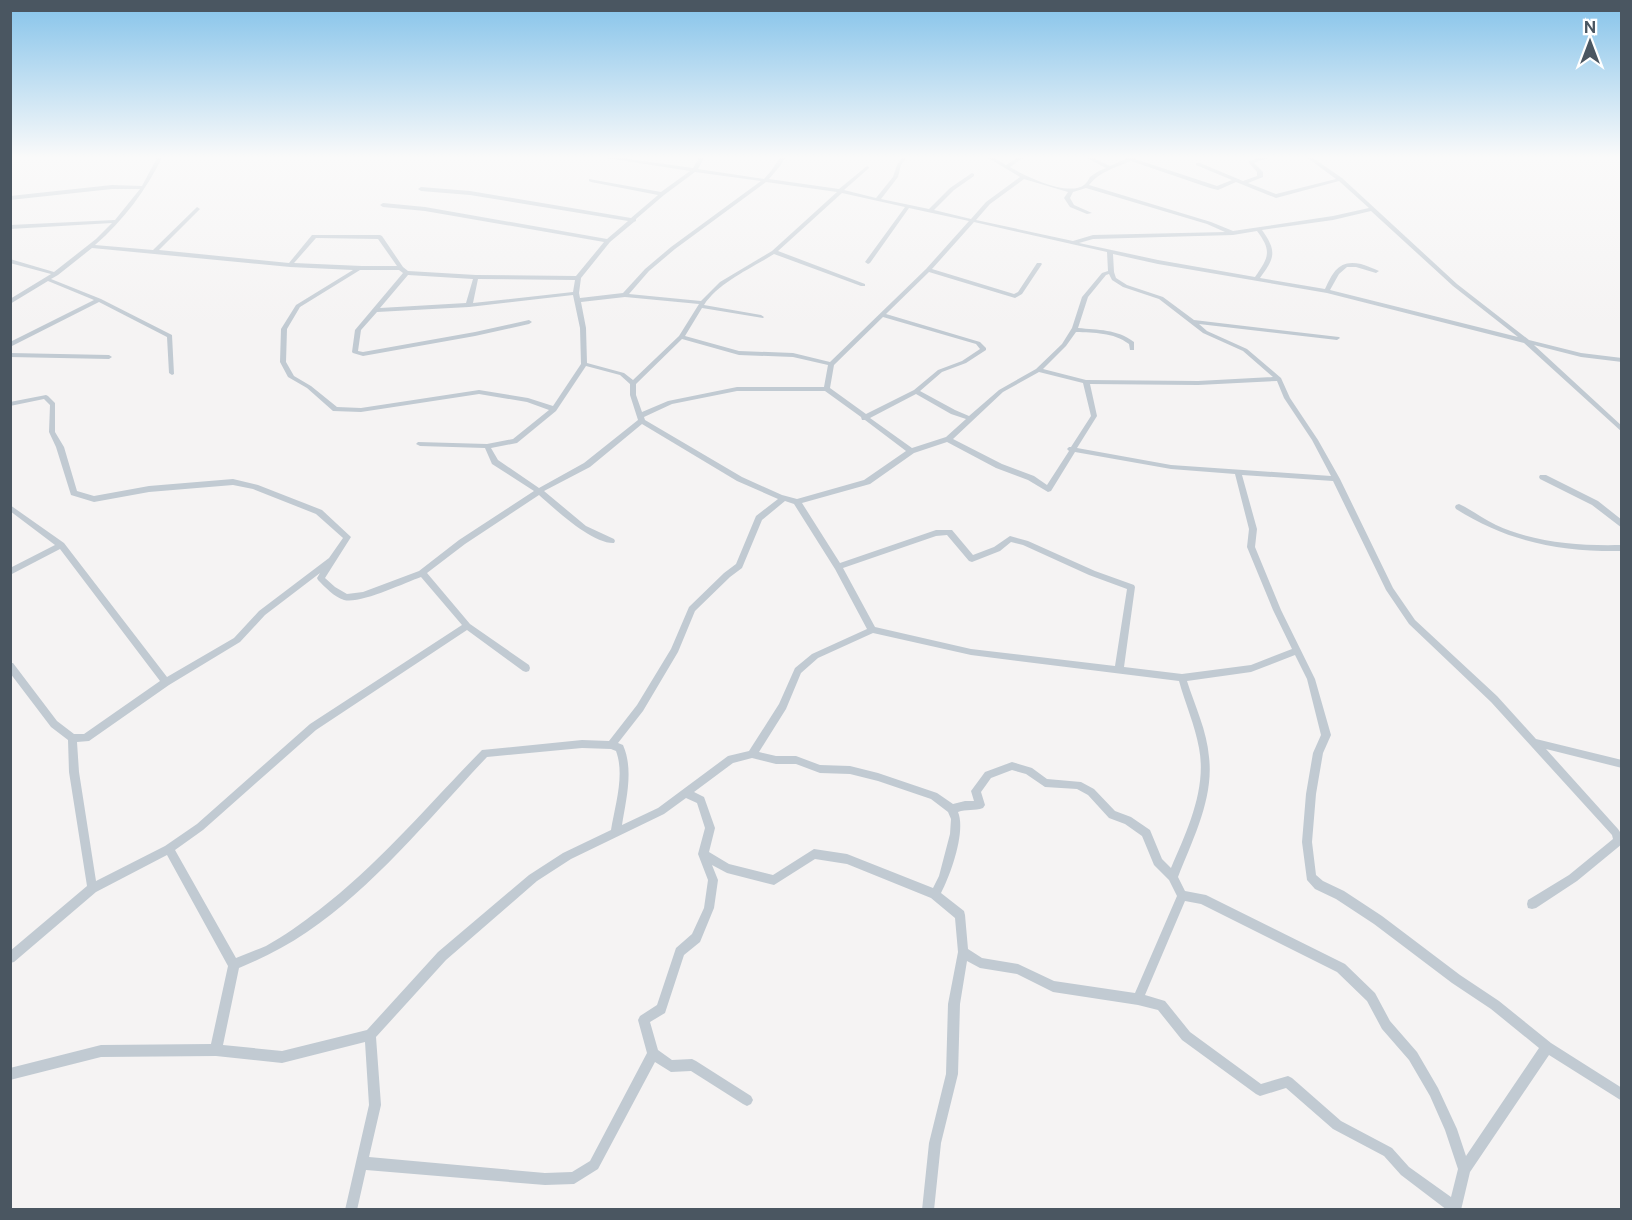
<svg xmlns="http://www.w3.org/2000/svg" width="1632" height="1220" viewBox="0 0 1632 1220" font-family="'Public Sans',sans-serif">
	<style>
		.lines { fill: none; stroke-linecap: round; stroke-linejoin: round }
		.minor { fill: #c1cad2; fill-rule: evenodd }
	</style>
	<rect width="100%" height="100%" fill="#f5f3f3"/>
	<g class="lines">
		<path class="minor" d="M158,156H163C146,190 124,220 95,245L153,250L197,207L200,209L159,250L289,263L312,235H380L382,236L403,267L408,271L476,275L576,276L604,242L425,211L383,207L380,205L383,203L425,207L607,239L628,221L470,195L421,191L418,189L421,187L470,191L631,218L658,195L591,182L589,181V179L661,192L690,171L594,156H607L693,168L700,156H705L698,169L764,179L771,171L781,156H786L780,166L769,179L839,189L867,166L869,167V168L844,190L876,198L893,177L897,165L903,156H908L901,165L898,177L881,199L929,209L950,188L972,173L974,174V176L954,190L934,210L971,219L986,202L1020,177L985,156H991L1006,165L1020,156H1026L1010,167C1025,176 1068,197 1084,185C1087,183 1088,180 1090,177C1095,173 1100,170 1106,168L1083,156H1089L1110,166L1132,156H1138L1135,159L1217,186L1232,180L1196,165V163H1200L1243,181L1257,176V172L1249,163V161L1265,156H1273L1254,163L1263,172V177L1248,183L1276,194L1336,179L1305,156H1310L1342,178L1457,284L1529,340L1581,353L1622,358V362L1581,357L1534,345L1622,426V432L1524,343L1327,293L1158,264L1113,254L1114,272L1116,278L1127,285L1163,297L1194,320L1339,337L1340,338L1337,340L1199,324L1207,331L1247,349L1281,378L1290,398L1318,440L1340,479L1393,588L1415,620L1497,696L1536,739L1622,760V768L1546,749L1618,829L1622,835V844L1577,881L1536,908L1532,909L1528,908L1527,904L1528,900L1569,875L1613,839L1612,835L1491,702L1409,624L1386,590L1333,481L1242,475L1257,529L1255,547L1281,610L1315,679L1331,735L1323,753L1316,794L1312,842L1316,875L1323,881L1344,891L1382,916L1460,975L1499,1001L1551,1043L1622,1088V1101L1549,1055L1470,1172L1461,1210H1447L1401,1175L1384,1156L1333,1129L1286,1088L1260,1096L1256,1094L1182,1040L1158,1010L1138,1005L1053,992L1017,974L980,968L967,961L960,1004L958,1074L941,1143L934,1210H922L929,1143L946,1074L948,1004L958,952L955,918L931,898L847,864L815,859L774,885L727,873L712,865L718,880L714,908L700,942L684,955L665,1013L650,1022L658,1050L672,1060L692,1059L696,1061L751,1096L753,1100L751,1104L747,1106L743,1104L691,1071L671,1072L655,1062L598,1169L574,1184L545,1185L366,1170L357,1210H345L369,1105L365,1042L282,1063L216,1056L101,1057L10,1080V1068L101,1045L211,1044L228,966L167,855L96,892L14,962L10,963V951L87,886L69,772L68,740L51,727L10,673V663H13L57,721L74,734H84L160,681L60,549L10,575V568L55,545L10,511V505L64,543L167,677L234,638L259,611L329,558L343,538L316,514L253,489L233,485L149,492L94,502L71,495L56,447L49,432L50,405L44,399L10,406V402L46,395L48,396L55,403V432L64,447L77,491L94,496L149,486L233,479L258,485L322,510L351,537L325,578L335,587L347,594L363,592L419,571L459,540L534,491L492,464L485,448L420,446L416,444L418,442L487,444L513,439L549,410L527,402L479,394L361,412L333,411L307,388L288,377L280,362L281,329L296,305L353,270L290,267L92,248L58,275L51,279L101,299L172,335L174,374L172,375L169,373L167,337L99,302L10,347V342L94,300L48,281L10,304V299L51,274L10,263V259L54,272L96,239L112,223L10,229V225L115,220L140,189H112L10,200V196L112,185L142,186ZM1131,161L1210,188L1218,190L1236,182L1276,198L1339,181L1369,208L1333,216L1233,231L1211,222L1089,185C1099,172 1116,167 1131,161ZM695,172L761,181L671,247L645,269L623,293L580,298L579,293L581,278L610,242L634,222L636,221V219L664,195ZM1024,179L1068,192L1064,198L1070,207L1087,214L1092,213L1074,205L1070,198L1073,192L1086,188L1207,224L1225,232L1093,235L1073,241L976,220L990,204ZM766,182L837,192L772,251L720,282L701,301L629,294L649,271L675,249ZM842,193L905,207L865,262L868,264L870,263L909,208L969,221L926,269L830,362L793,353L739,351L685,336L702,308L763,318L764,317L761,315L704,305C719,282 752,268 774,254L861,286H865V284L778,251ZM1371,211L1453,286L1518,337L1330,290L1339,274L1347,267H1356L1376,273L1379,271C1373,268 1367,266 1361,264C1339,259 1333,272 1325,289L1260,278C1275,258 1277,251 1262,230L1333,220ZM974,222L1107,252L1108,271L1102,273L1082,297L1072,328L1062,344L1036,369L999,390L969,416L955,410L920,391L942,372L966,363L986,350V348L980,342L886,314L929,272L1015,298L1022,294L1042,264L1041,263H1037L1018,292L1014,294L932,269ZM1257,231C1272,251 1269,257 1255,277L1158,260L1079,243L1093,239L1233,235ZM316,238L378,239L397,266H362L294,263ZM360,270H399L403,273L355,330L352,352L353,353L363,356L475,336L529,324L532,322L529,320L475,332L363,352L358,351L361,330L377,312L469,307L573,295L580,328L581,364L553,406L528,398L479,390L361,408L337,407L311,386L294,376L286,362L287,329L300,307ZM1109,274L1112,280L1123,287L1159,299L1203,333L1243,351L1273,377L1198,381L1086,380L1043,369L1066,346L1076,332C1094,333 1113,332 1129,344L1130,350H1134V342C1117,329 1098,330 1078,328L1088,297L1106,275ZM408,275L473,279L466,303L380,308ZM478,279L575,280L573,292L473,303ZM625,297L699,304L679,336L633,380L624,373L587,363L586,328L581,302ZM883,317L976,344L980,349L962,361L938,370L914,390L866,414L830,388L834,365ZM682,339L739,355L793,357L828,365L824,387H737L668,401L642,412L636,395V384ZM586,366L620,375L630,384V395L638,420L584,463L539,488L498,460L491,448L517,443L556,411ZM1039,372L1083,383L1091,416L1071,447H1069L1067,449L1069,451L1047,485L1034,476L1002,464L953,439L1003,392ZM1277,381L1284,398L1312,440L1331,476L1171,465L1077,448L1097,416L1090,384L1198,385ZM737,391H825L861,417L862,420H865L906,451L864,480L797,499L782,495L742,477L645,420L644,417L672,404ZM916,394L951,414L966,419L946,437L912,448L870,418ZM642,424L737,481L778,499L756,516L736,564L724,573L689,607L671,649L637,705L609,741L582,740L482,750C429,804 379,864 319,910C302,923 284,936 266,946C256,950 246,954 236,958L175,850L203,830L316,730L467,630L523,671L526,672L529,671L530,668L529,665L470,624L427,573L465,544L539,495C555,509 592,544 614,543L615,541L614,539L586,526L544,491L590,467ZM947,442L996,468L1028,480L1048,492L1051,491L1075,452L1171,469L1235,474L1249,529L1247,547L1273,610L1292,649L1251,665L1182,674L1124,667L1135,587L1134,585L1095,571L1028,541L1010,536L994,547L973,555L952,530H936L840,563L802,503L870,484L914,453ZM785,501L794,504L835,569L867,629L812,654L795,668L779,704L749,751L728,756L658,808L622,825C626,799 634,770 623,745L618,743L643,711L678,652L695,611L730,577L742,568L762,520ZM947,535L969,561L972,562L1000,551L1011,542L1023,545L1089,575L1127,589L1115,666L971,649L875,627L843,568L936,536ZM320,573L317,578L318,580C325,587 334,597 344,600C361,604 404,583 421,577L462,625L310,724L197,824L165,846L96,881L79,772L77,742L89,741L169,685L240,642L265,615ZM873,633L971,655L1179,681C1185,703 1195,725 1199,748C1207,789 1187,831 1171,868L1162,859L1150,830L1131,817L1115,811L1094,789L1081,782L1047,779L1032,768L1012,762L985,772L971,791L974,801H965L953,804L937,793L878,773L850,766L820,765L796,756H776L759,752L786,709L801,673L818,658ZM1295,655L1307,679L1321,735L1313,753L1306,794L1302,842L1307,880L1315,889L1336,899L1374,924L1452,983L1491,1009L1539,1048L1466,1156L1457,1129L1438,1088L1417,1052L1390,1021L1375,993L1345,964L1206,895L1185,891L1178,877C1193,839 1214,798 1209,757C1207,731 1195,706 1187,681L1251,672ZM582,748L611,749L616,751C625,775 615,805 611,830L563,853L529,875L438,952L367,1030L282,1051L223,1045L239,968C263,958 285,947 307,932C374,887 432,815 487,757ZM752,758L776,764H796L820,773L850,774L878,781L931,799L948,812L951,819L950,834L939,876L933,888L847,854L814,849L773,875L729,864L709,852L715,828L704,797L694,792L733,763ZM1012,770L1026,774L1045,787L1077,789L1088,795L1109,818L1125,824L1142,836L1154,865L1169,880L1177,896L1135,993L1054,981L1018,964L982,958L968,949L965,915L964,911L941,893C951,874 966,831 958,812C966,809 975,811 983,808L985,805L981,792L991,778ZM686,798L697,803L705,828L698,854L708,880L704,908L692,934L676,948L657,1005L640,1016L638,1020L647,1053L590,1161L572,1172L545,1173L369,1157L381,1105L376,1037L446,960L537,881L571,859L664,814ZM1185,901L1201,904L1337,972L1367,1001L1382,1029L1409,1060L1430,1096L1445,1130L1458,1169L1451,1197L1409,1167L1392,1148L1341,1121L1292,1078L1288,1076L1261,1084L1190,1032L1165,1001L1145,995Z
			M10,353L109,355L112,357L109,359L10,357Z
			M1540,475H1546L1598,501L1622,520V528L1592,505L1540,479L1539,477Z
			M1459,504C1472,510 1483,519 1496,525C1535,543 1579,546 1622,545V551C1561,552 1508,542 1456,509L1455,507L1456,505Z"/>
	</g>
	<linearGradient id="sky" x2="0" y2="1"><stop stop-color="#85c3ea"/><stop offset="0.48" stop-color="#fafafa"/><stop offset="1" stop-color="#fafafa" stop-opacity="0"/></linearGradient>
	<rect width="1632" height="327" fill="url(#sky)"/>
	<rect width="1632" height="1220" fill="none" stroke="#4a5661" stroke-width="24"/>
	<g transform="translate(1590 42)" stroke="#ffffff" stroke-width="4.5" paint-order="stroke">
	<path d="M0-4.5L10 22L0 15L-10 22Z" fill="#4a5661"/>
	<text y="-9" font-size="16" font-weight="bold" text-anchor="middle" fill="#4a5661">N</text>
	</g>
</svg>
